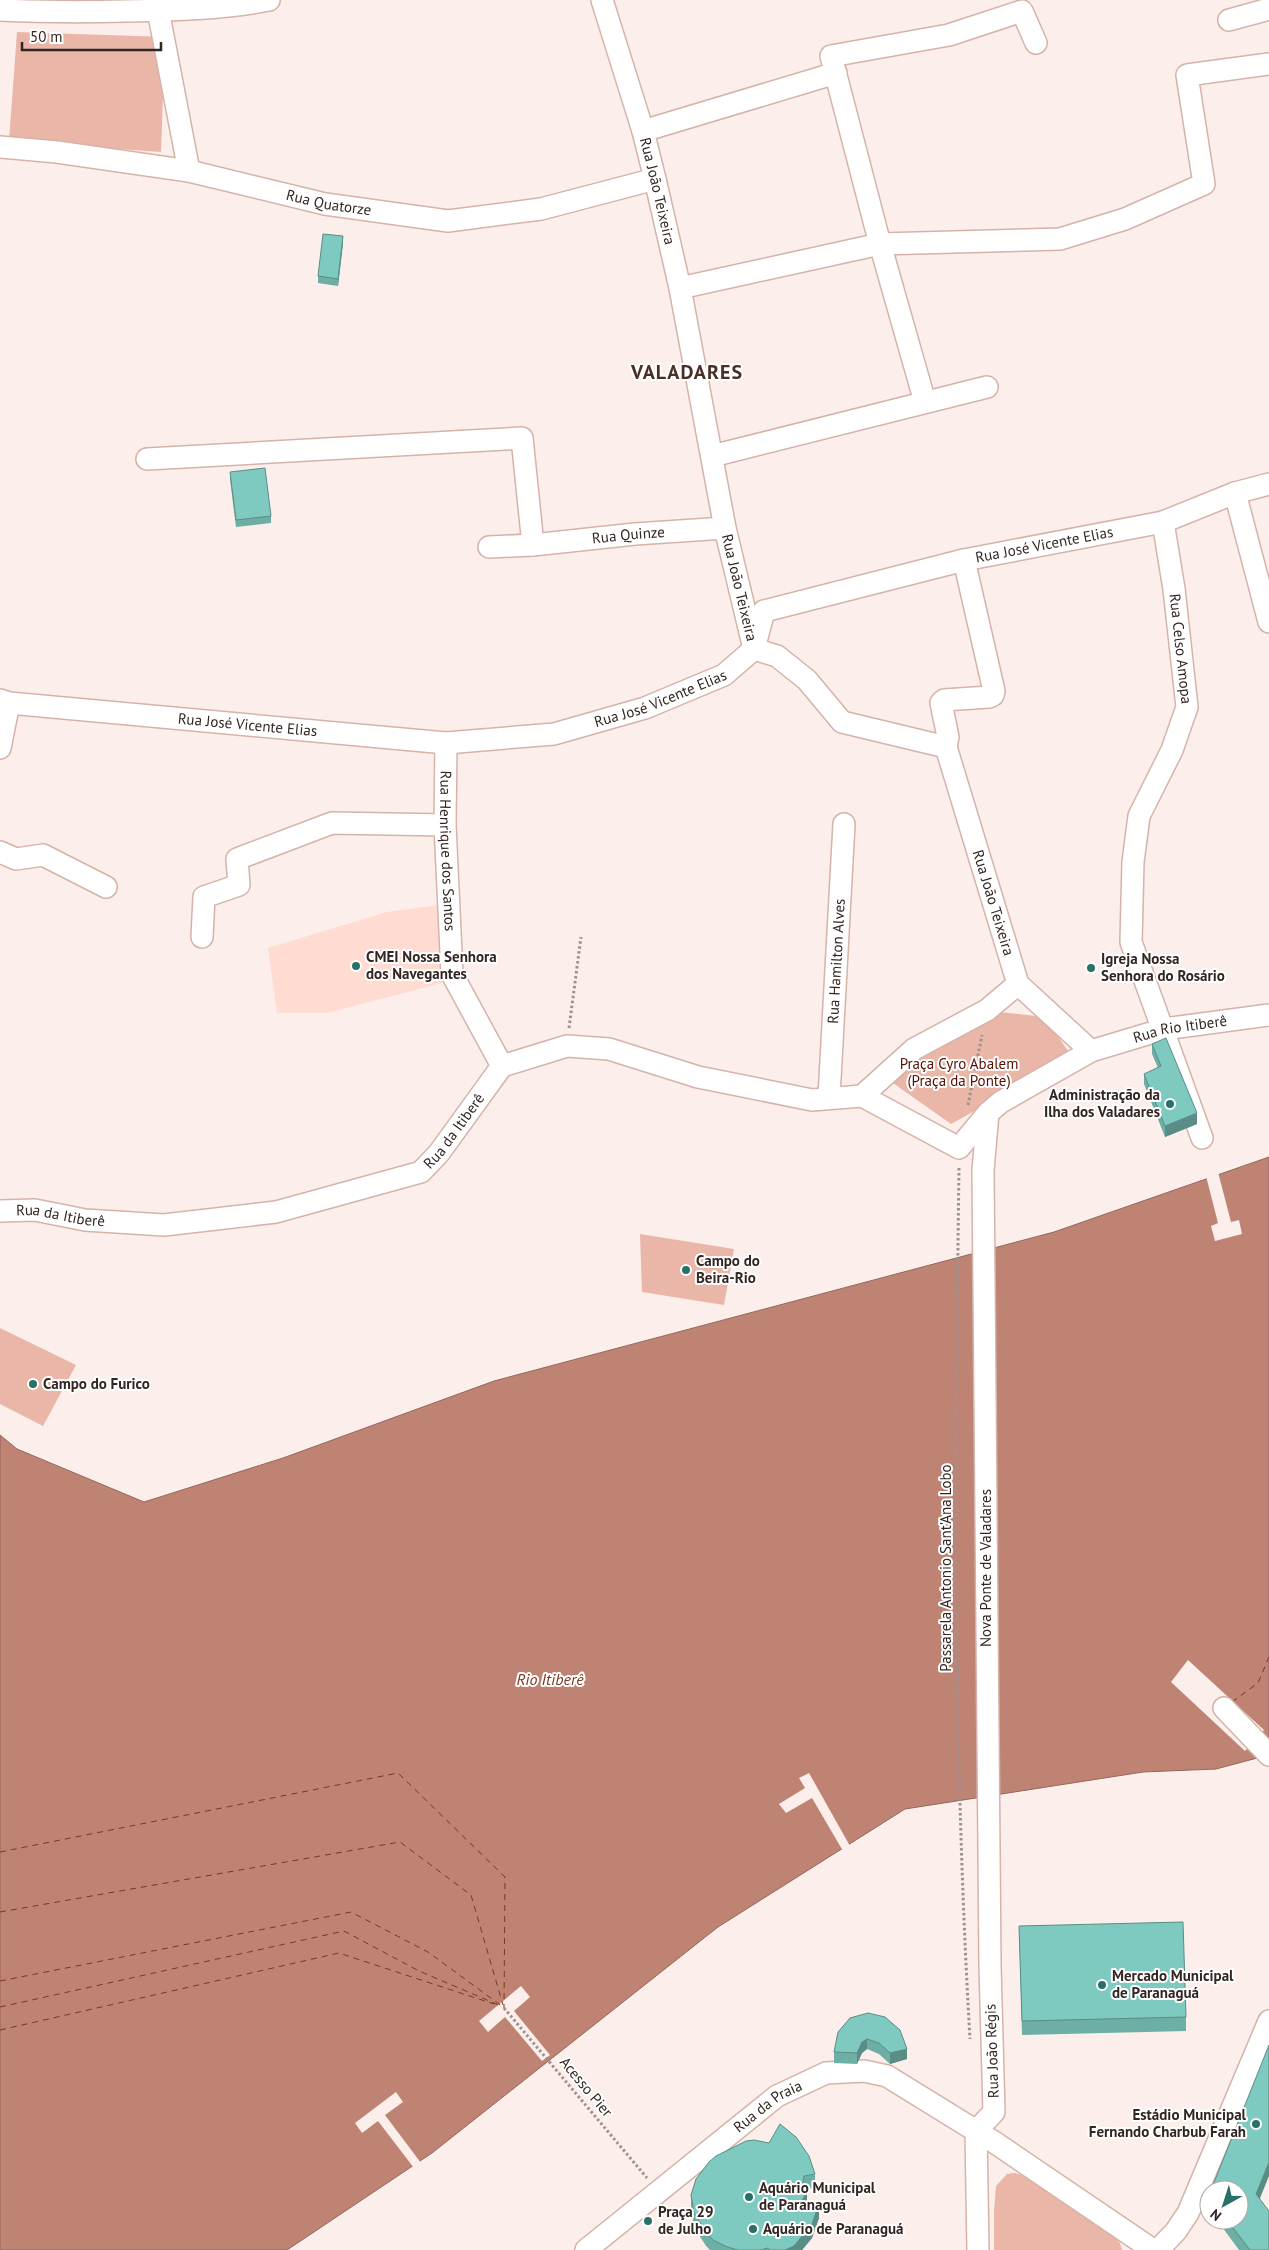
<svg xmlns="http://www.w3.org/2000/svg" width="1269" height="2250" viewBox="0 0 1269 2250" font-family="'PT Sans',sans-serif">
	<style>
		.built { fill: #ffdbd1 }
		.green { fill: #e9b6a8 }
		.water { fill: #be8373; stroke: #94675b }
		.pier { fill: #fceeea }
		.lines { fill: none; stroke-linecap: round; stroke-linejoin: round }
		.ferry { stroke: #7f3622; stroke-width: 1; stroke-dasharray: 6 5; stroke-linecap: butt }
		.minor-casing { stroke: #d5b3a9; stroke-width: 24 }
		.path { stroke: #9f918d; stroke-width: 3; stroke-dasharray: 2.5 2.5; stroke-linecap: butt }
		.minor { stroke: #fff; stroke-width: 21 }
		.wall { fill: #6daea5 }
		.shaded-wall { fill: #598d86 }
		.building { fill: #7fcac0; stroke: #598d86 }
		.poi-dot { fill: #287068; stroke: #fff; stroke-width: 2 }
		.labels { text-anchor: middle; stroke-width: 4; stroke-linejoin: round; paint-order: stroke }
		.street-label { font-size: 15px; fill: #332622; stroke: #fff }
		.poi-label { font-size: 15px; font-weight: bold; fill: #332622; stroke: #fff; text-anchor: start }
		.park-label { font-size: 15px; fill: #560f00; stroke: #fff }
		.water-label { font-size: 16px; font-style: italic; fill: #7f3622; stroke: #fff }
		.district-label { font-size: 20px; font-weight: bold; letter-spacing: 1px; fill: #4a2f27; stroke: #fff }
	</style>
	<rect width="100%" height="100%" fill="#fceeea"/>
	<path class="built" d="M439,905L442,983L327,1013H277L268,948L387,912Z"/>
	<path class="green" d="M17,32L165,37L161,152L9,141Z
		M999,1012L1045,1017L1068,1051L1041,1074L951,1124L893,1083L900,1065Z
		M640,1234L734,1249L724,1305L642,1292Z
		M0,1328L76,1365L43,1426L0,1404Z
		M1015,2173L1025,2176L1115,2238L1120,2243L1122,2250H994V2210L996,2186L1007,2174Z"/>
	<path class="water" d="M1269,1157V1750L1261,1757L1216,1769L1143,1772L905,1809L718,1927L432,2153L287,2250H0V1435L17,1449L144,1502L283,1458L494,1381L1054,1232Z"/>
	<path class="pier" d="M1218,1172L1231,1222L1239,1220L1242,1234L1215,1241L1211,1226L1218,1223L1206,1176Z
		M1188,1660L1264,1730L1245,1751L1171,1682Z
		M809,1773L850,1846L843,1851L812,1798L786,1813L779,1804L805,1788L799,1778Z
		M521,1986L530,1997L514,2011L550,2055L542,2061L505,2017L488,2032L479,2021Z
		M396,2092L403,2102L385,2115L421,2163L414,2168L378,2121L362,2133L355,2123Z"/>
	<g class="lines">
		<path class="ferry" d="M1232,1702L1258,1683L1269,1657
			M0,1852L398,1773L505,1877L504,2008
			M0,1912L400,1842L471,1895L503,2005
			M0,1981L351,1912L428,1952L503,2007
			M0,2007L344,1931L419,1971L501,2006
			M0,2030L339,1953L494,2004"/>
		<g class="minor-casing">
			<g id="minor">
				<path id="s1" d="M602,0L643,131L655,179L680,288L725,528L754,649L777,656L807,680L842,722L946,747L1018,984L1091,1051"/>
				<path d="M0,10C43,12 85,12 127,11C175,10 222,9 269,0"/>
				<path d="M158,10L189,171"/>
				<path d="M1229,20L1269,9"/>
				<path d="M643,131L836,73"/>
				<path id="s2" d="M0,147L57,152L189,171L325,204L448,221L541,209L655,179"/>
				<path d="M680,288L880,244L1060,239L1125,219L1204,184L1187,75L1269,64"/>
				<path d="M925,402L880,244L831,56L949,35L1022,11L1036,43"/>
				<path d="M712,456L987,387"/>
				<path d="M147,459L522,438L533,545"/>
				<path d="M1235,493L1269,622"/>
				<path id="s3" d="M1163,522L1174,589L1187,707L1172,750L1139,816L1133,862L1131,942L1202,1138"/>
				<path id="s4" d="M489,547L533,545L635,534L725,528"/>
				<path id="s5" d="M0,700L9,703L446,743L554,734L645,708L724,675L754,649L764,611L964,560L1163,522L1235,493L1269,484"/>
				<path id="s6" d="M446,743L445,825L452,974L502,1066"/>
				<path d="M946,747L948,737L941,703L944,700L989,697L993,695L994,691L964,560"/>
				<path d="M0,748L9,703"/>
				<path d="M0,852L16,859L43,855L106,887"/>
				<path d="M202,937L204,897L239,885L237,859L332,823L445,825"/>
				<path id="s7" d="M862,1096L959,1148L988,1113L1001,1102L1091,1051L1164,1029L1269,1015"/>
				<path d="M862,1096L914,1049L987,1010L1018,984"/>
				<path id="s8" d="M829,1097L844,824"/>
				<path id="s9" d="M0,1211L35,1210L85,1220L164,1225L276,1212L421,1172L439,1153L502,1066L567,1046L609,1049L698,1077L812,1100L862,1096"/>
				<path d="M1224,1708L1269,1755"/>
				<path id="s10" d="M586,2250L777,2096L826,2073L864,2071L887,2076L994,2142L1153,2250"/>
				<path d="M978,2250L976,2131L994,2112L990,1965L983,1170L988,1113"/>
				<path d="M1158,2250L1176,2231L1188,2213L1269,2021"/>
			</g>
		</g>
		<path class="path" d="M569,1028L581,937
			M968,1105L982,1035
			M959,1168C955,1458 953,1749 970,2039
			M504,2008L647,2178"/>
		<use href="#minor" class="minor"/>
	</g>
	<path class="wall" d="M343,243L338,286L318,283V276Z
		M230,472L271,516V523L236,527L230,479Z
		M1152,1044L1197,1124L1165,1137L1144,1084V1074L1158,1068L1152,1054Z
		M1019,1926L1186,2017V2031L1022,2035Z
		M850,2018L907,2059L890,2064L879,2054L867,2049L862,2053L857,2064L834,2063V2052Z
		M815,2174V2188L805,2189L807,2204L819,2218L812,2238L802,2250H710L706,2246L694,2227L691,2209V2195Z
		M1260,2199L1269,2250H1239L1217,2220H1239Z"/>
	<path class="shaded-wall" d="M343,236V243L338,286V279Z
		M1197,1113V1124L1165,1137V1126Z
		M867,2039V2049L862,2053L857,2064V2053L862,2042Z
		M907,2049V2059L890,2064V2053Z
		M1269,2162V2176L1256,2208V2194Z
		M807,2190V2204H801Z
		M819,2204V2218L812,2238L802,2250H785Z"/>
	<path class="building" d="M323,234L343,236L338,279L318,276Z
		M265,468L271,516L236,520L230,472Z
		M1166,1038L1197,1113L1165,1126L1144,1074L1161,1066L1152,1044Z
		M1183,1922L1186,2017L1022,2021L1019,1926Z
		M868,2013L885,2017L900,2030L907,2049L890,2053L879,2043L867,2039L862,2042L857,2053L834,2052L838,2032L850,2018Z
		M1269,2045V2162L1256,2194L1269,2211V2250H1250L1227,2220H1239V2190H1211Z
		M780,2124L796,2137L809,2156L815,2174L804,2176L802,2188L807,2190L801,2204H819L812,2224L794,2246L785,2250H769L768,2248L761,2250H737L725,2246L713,2240L706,2232L694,2213L691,2195L696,2179L709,2162L716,2156L746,2141L754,2140L769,2143Z"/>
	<g class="poi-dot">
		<circle cx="356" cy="966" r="5"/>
		<circle cx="1091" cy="968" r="5"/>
		<circle cx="1170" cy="1104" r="5"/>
		<circle cx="686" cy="1270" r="5"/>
		<circle cx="33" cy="1384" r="5"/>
		<circle cx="1102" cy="1985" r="5"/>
		<circle cx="1256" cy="2124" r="5"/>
		<circle cx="749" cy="2197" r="5"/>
		<circle cx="648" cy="2221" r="5"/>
		<circle cx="753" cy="2229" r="5"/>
	</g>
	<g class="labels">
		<g class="street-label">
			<text dy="5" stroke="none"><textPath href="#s1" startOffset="199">Rua João Teixeira</textPath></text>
			<text dy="5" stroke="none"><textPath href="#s2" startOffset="334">Rua Quatorze</textPath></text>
			<text dy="5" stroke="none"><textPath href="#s4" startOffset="140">Rua Quinze</textPath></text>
			<text dy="5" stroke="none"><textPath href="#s5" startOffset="1104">Rua José Vicente Elias</textPath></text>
			<text dy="5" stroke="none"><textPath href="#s1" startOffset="604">Rua João Teixeira</textPath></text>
			<text dy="5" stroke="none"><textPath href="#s3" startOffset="128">Rua Celso Amopa</textPath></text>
			<text dy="5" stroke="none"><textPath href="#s5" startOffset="669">Rua José Vicente Elias</textPath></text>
			<text dy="5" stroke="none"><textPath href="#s5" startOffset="249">Rua José Vicente Elias</textPath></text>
			<text dy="5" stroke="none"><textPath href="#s6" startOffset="108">Rua Henrique dos Santos</textPath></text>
			<text dy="5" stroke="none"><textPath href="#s1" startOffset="1054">Rua João Teixeira</textPath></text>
			<text dy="5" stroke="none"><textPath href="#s8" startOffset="136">Rua Hamilton Alves</textPath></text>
			<text dy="5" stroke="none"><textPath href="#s7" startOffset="368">Rua Rio Itiberê</textPath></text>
			<text dy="5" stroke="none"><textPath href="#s9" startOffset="481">Rua da Itiberê</textPath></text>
			<text dy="5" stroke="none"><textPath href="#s9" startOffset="61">Rua da Itiberê</textPath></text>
			<text transform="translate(946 1568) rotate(-90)" y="5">Passarela Antonio Sant'Ana Lobo</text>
			<text transform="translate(986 1568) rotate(-90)" y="5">Nova Ponte de Valadares</text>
			<text transform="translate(992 2051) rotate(-92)" y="5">Rua João Régis</text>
			<text transform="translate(586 2087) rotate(50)" y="5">Acesso Pier</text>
			<text dy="5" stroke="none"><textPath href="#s10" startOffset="232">Rua da Praia</textPath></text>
		</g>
		<g class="poi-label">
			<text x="366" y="962">CMEI Nossa Senhora<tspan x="366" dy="17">dos Navegantes</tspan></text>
			<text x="1101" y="964">Igreja Nossa<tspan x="1101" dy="17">Senhora do Rosário</tspan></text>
			<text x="1160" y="1100" text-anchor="end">Administração da<tspan x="1160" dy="17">Ilha dos Valadares</tspan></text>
			<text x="696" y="1266">Campo do<tspan x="696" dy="17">Beira-Rio</tspan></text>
			<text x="43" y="1389">Campo do Furico</text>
			<text x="1112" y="1981">Mercado Municipal<tspan x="1112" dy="17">de Paranaguá</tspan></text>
			<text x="1246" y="2120" text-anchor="end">Estádio Municipal<tspan x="1246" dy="17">Fernando Charbub Farah</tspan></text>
			<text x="759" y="2193">Aquário Municipal<tspan x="759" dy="17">de Paranaguá</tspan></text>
			<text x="658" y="2217">Praça 29<tspan x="658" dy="17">de Julho</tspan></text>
			<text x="763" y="2234">Aquário de Paranaguá</text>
		</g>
		<g class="park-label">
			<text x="959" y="1069">Praça Cyro Abalem<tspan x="959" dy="17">(Praça da Ponte)</tspan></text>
		</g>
		<g class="water-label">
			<text x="550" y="1685">Rio Itiberê</text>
		</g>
		<g class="district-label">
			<text x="687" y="379">VALADARES</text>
		</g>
	</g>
	<g transform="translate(1224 2205) rotate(219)"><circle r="24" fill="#ffffff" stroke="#ada8a7"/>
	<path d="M0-4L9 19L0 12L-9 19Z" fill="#287068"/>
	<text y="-8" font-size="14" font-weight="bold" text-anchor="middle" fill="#332622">N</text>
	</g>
	<path d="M22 42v8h139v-8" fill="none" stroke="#332622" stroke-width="2.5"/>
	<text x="30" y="42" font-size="15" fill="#332622" stroke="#ffffff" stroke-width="4" paint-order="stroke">50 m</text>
</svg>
